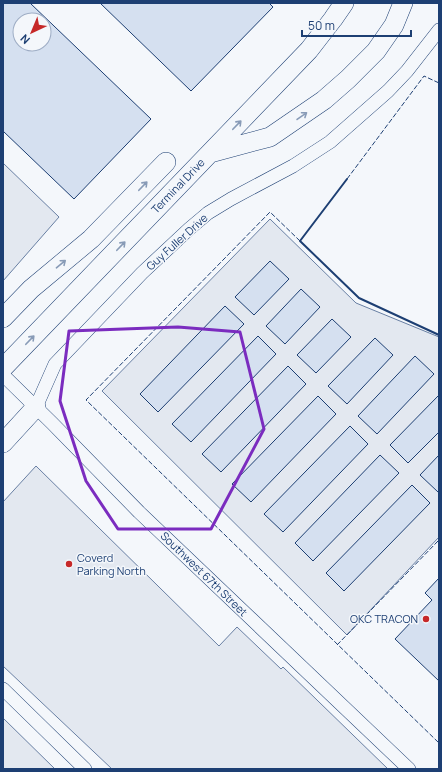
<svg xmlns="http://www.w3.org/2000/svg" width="442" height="772" viewBox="0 0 442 772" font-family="Manrope,sans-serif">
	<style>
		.parking { fill: #e3e8f0; stroke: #687fa3 }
		.building { fill: #d5e0f0; stroke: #1d3f73; fill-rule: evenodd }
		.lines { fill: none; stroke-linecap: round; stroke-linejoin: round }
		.street-casing { stroke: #1d3f73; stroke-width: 14 }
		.secondary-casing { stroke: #1d3f73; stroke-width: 20 }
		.street { stroke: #f4f7fb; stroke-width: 13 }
		.secondary { stroke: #f4f7fb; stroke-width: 19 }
		.fence { stroke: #1d3f73; stroke-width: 1; stroke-dasharray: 5 2; stroke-linecap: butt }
		.wall { stroke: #1d3f73; stroke-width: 2 }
		.oneway { stroke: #889bb7 }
		.marked { fill: none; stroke: #7b2cbf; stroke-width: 3; stroke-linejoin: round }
		.poi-dot { fill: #c62828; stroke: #f4f7fb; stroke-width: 1.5 }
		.labels { text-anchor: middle; stroke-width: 3; stroke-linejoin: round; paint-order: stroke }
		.street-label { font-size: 11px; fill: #1d3f73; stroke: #f4f7fb }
		.poi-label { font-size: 11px; fill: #1d3f73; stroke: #f4f7fb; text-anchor: start }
	</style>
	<rect width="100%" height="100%" fill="#f4f7fb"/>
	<path class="parking" d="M3,163L59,217L3,281Z
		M270,219L356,303L439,337V537L347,635L102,391Z
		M36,466L219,646L237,627L281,669L283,667L388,769H112L3,666V502Z
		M3,718L55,769H3Z"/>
	<path class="building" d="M3,3H30L151,119L74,199L3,131ZM20,20H44V44H20Z
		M100,3H269L273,7L191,91Z
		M270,261L289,279L254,315L235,297Z
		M301,289L320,307L285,344L266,326Z
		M225,306L244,324L158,412L140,394Z
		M332,319L351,337L316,373L297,355Z
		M258,336L276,354L191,442L172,424Z
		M375,338L393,355L347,404L328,386Z
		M415,356L434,374L377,434L358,416Z
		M288,366L306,384L221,472L202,454Z
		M439,395V432L408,463L390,445Z
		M318,396L336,414L251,502L232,484Z
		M350,426L368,444L283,532L264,514Z
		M380,455L399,473L313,561L295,543Z
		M439,455V492H438L420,475Z
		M412,485L430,503L344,591L326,573Z
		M439,578V681L395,639L432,600L425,593Z"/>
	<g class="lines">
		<g class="street-casing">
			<path id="street" d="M3,375L52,423L139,512L409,769
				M36,407L55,364L142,273L189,229L208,213L231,199L293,166L330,142L388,91L407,71L439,30
				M3,689L85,769"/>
		</g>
		<g class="secondary-casing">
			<path id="secondary" d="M210,153L270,137L324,100L348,79L376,51L394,25L403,3
				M3,318L31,289L91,239L166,162
				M3,368L309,50L333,19L344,3
				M3,443L36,407"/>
		</g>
		<use href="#street" class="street"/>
		<use href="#secondary" class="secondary"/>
		<path class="fence" d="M347,179L424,76L439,83
			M300,241L270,212L86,400L439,743
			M337,645L439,540"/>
		<path class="wall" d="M347,179L300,241L359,298L439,335"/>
	</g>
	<defs><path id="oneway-shaft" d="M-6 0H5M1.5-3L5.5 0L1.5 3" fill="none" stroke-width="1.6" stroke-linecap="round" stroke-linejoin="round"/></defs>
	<g class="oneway">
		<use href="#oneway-shaft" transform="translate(302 116) rotate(-35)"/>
		<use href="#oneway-shaft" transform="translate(237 125) rotate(-46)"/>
		<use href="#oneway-shaft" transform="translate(143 186) rotate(-46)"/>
		<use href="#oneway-shaft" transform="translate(121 246) rotate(-46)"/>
		<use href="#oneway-shaft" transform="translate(61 264) rotate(-40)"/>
		<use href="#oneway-shaft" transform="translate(30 340) rotate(-46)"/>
	</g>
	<path class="marked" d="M178,327L240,332L264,429L211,529H118L86,481L60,401L69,331Z"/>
	<g class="poi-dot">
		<circle cx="69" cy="564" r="4"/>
		<circle cx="426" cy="619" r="4"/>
	</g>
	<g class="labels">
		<g class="street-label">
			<text transform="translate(178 186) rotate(-46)" y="4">Terminal Drive</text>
			<text transform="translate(177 242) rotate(-42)" y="4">Guy Fuller Drive</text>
			<text transform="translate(204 574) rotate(44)" y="4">Southwest 67th Street</text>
		</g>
		<g class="poi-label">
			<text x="77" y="562">Coverd<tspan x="77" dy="13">Parking North</tspan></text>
			<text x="418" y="623" text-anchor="end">OKC TRACON</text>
		</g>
	</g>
	<rect width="442" height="772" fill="none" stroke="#1d3f73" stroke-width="8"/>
	<g transform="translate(32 32) rotate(224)"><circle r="19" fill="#f4f7fb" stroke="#9eadc5"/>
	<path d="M0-3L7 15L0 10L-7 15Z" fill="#c62828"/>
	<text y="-6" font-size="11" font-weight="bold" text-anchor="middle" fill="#1d3f73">N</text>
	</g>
	<path d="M302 30v6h109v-6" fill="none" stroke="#1d3f73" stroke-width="2"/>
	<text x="308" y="30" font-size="12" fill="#1d3f73" stroke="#f4f7fb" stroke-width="3" paint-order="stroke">50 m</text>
</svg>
